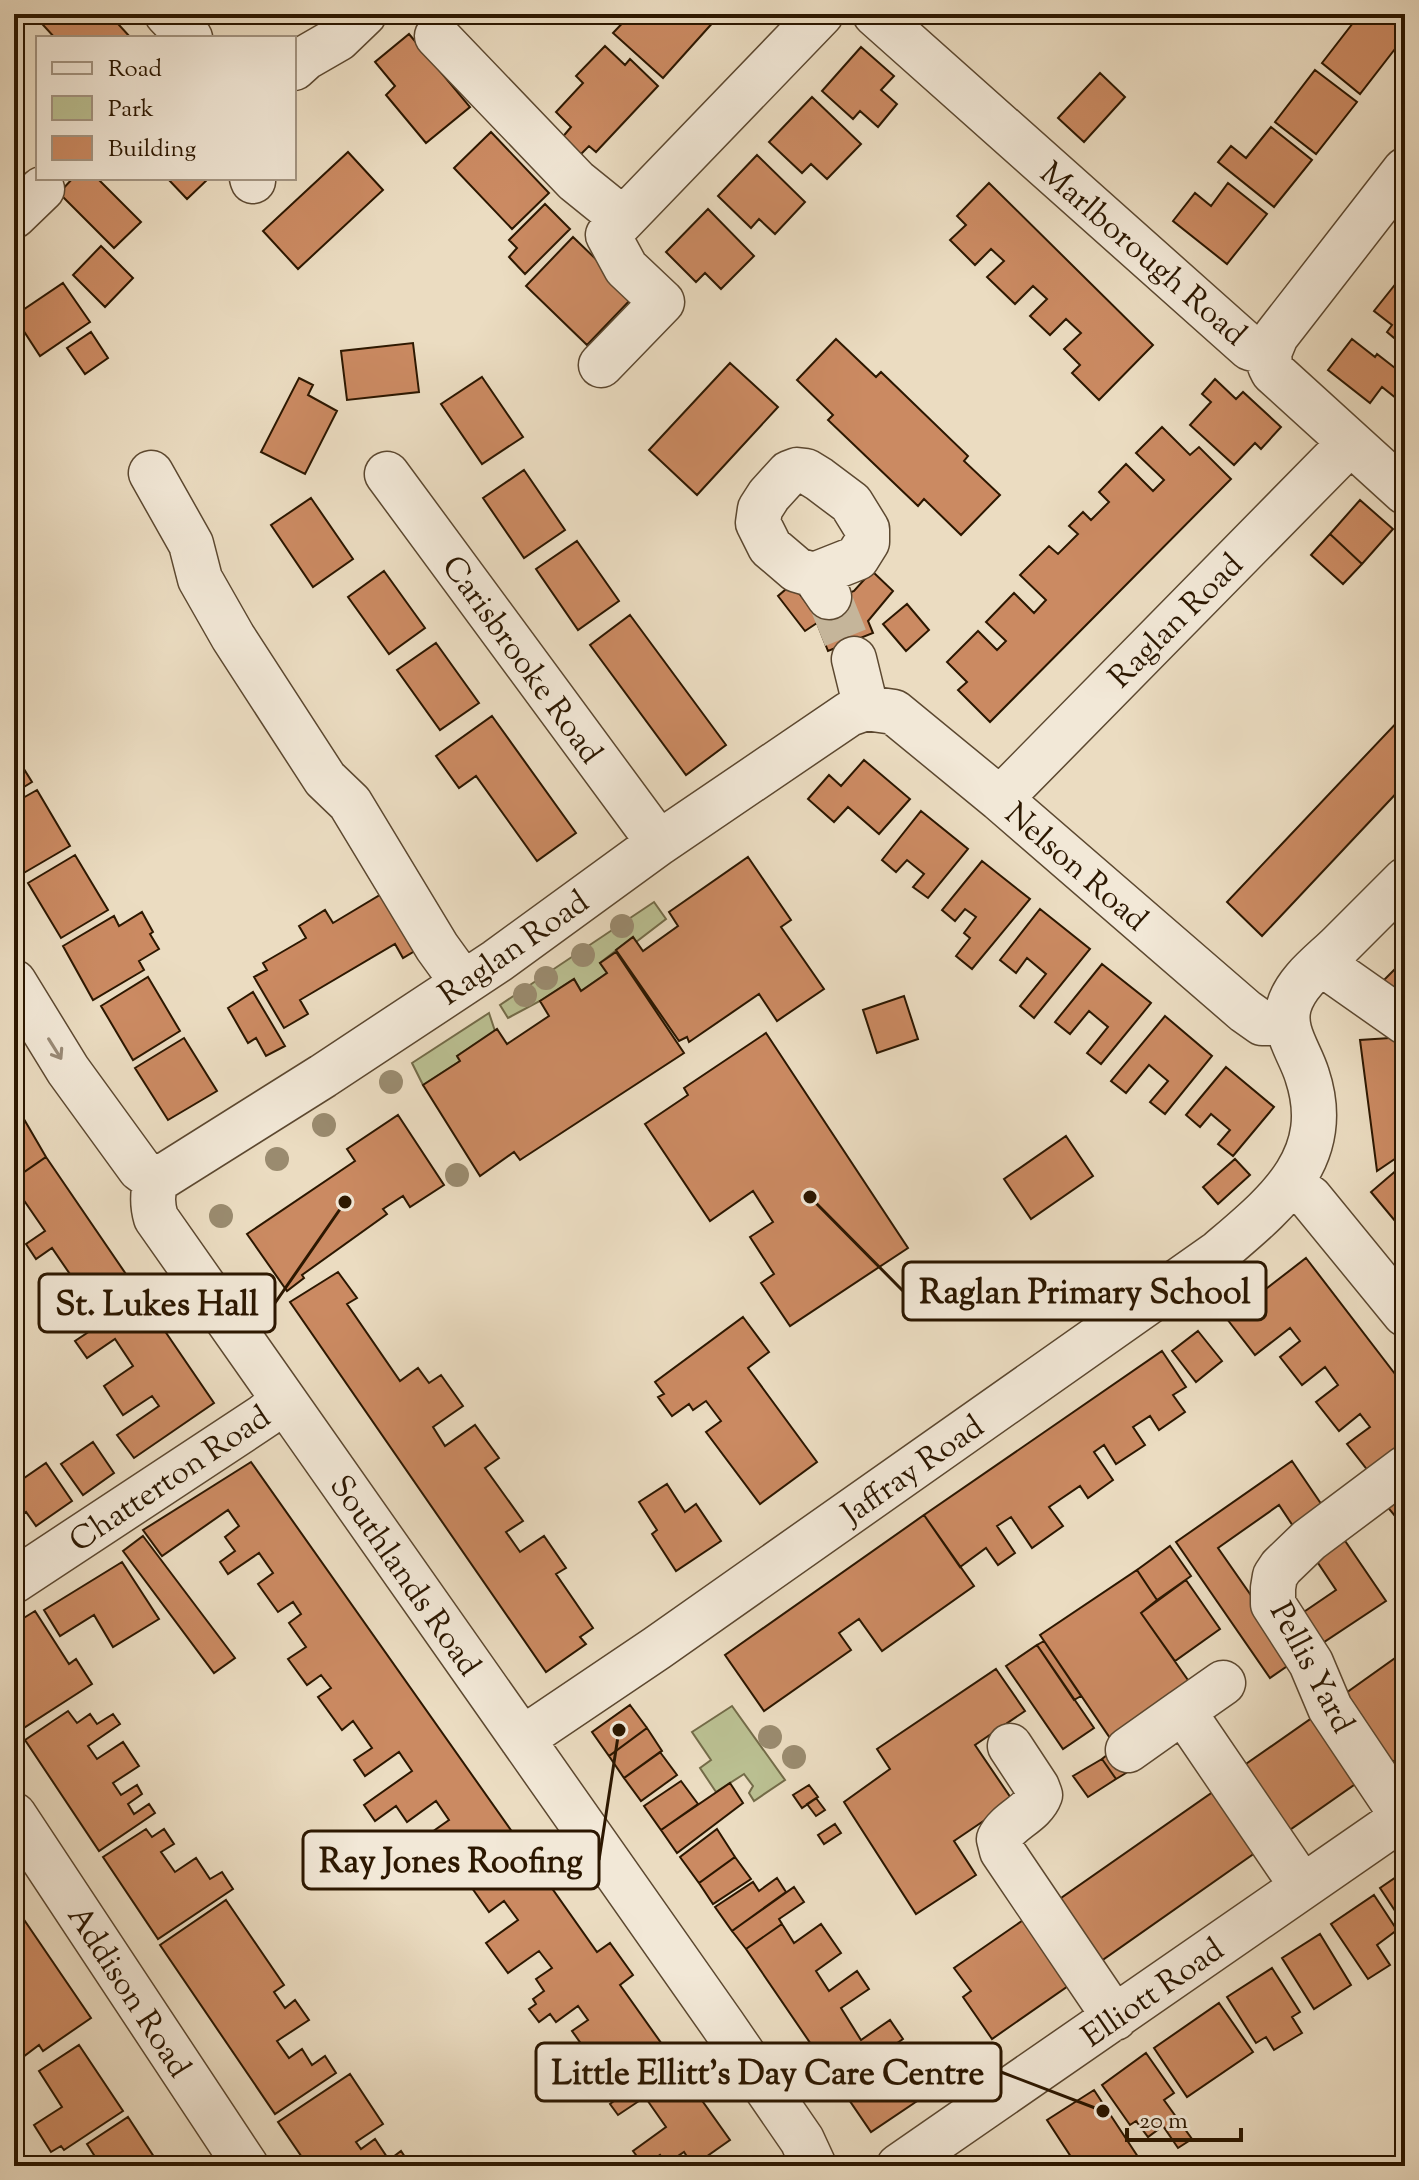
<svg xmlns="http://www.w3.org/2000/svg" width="1419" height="2180" viewBox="0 0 1419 2180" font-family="'Sorts Mill Goudy',serif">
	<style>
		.green { fill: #babf91; stroke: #736b48; stroke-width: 2 }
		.building { fill: #cb8a62; stroke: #2c1700; stroke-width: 2 }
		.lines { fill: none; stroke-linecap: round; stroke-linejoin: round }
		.minor-tunnel { stroke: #c5b59a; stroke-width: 44; stroke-dasharray: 44 22; stroke-linecap: butt }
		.minor-casing { stroke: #5c4830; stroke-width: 47 }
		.minor { stroke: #f2e8d7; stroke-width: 44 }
		.tree { fill: #9a8b6f }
		.oneway { stroke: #998a76 }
		.labels { text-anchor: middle; stroke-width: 7; stroke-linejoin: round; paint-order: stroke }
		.street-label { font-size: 32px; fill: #2c1700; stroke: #f2e8d7 }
		.leader { fill: none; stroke: #2c1700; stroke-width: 3 }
		.callout-dot { fill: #2c1700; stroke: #f2e8d7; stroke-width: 3 }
		.callout { fill: #f2e8d7; stroke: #2c1700; stroke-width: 3 }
		.callout-label { font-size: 34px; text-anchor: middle; font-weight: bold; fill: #2c1700 }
	</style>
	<rect width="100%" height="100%" fill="#ebdcc1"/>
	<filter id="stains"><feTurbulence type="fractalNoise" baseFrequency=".0025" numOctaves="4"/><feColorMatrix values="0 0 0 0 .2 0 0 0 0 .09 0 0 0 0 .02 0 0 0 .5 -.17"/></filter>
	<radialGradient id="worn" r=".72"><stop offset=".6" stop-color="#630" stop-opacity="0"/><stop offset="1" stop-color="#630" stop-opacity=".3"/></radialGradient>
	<path class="green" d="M654,902L666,919L636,942L633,937L600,963L607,973L581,991L574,979L540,1001L508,1018L500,1005Z
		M489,1013L495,1031L457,1056L460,1061L423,1085L412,1063Z
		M732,1706L785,1780L754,1801L749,1793L753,1786L744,1774L716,1792L700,1768L711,1760L692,1732Z"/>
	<path class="building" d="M33,14H109L131,38H55Z
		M631,14H644L648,18L652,14H710L716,19L663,78L613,33Z
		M1360,14H1405V36L1360,94L1322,63Z
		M409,34L470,107L426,143L386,95L395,86L375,62Z
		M605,46L625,65L630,59L658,86L596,152L589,146L579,156L561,139L571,127L556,112L583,83L576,76Z
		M861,47L894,76L881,90L897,104L878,127L860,111L853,119L822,91Z
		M1315,70L1357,102L1316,154L1275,122Z
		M1100,73L1125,97L1084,142L1058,118Z
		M812,97L861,144L827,179L811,164L802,173L769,142Z
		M1271,127L1312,160L1274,207L1218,162L1231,146L1246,158Z
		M491,132L549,193L512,229L454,168Z
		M348,152L383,190L298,269L263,231Z
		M757,155L805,202L775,234L759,219L751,228L718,196Z
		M73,178H97L141,222L114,248L59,193Z
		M167,178H209L187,199Z
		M989,183L1153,345L1099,400L1072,373L1080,365L1064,349L1081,333L1066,319L1050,335L1030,316L1047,299L1033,286L1015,304L987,277L1004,261L991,249L975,265L950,240L966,225L957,216Z
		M1228,183L1267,214L1227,264L1173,221L1195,193L1211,206Z
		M545,204L570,229L525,274L509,257L517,248L509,240Z
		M708,209L754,256L721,289L705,273L696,282L666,252Z
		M573,237L634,296L587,345L526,286Z
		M101,246L133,278L105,307L73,275Z
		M1405,272V347L1387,332L1392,325L1374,311Z
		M63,283L90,322L40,356L14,316Z
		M91,332L108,358L85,374L67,348Z
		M836,339L876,377L881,372L968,456L964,461L1000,495L961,535L924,499L918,506L828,420L833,415L797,380Z
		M1352,339L1375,357L1377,354L1395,368L1398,365L1405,371V400L1402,403L1382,387L1370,403L1328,370Z
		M413,343L419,392L347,400L341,351Z
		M730,363L778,407L697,495L649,450Z
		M482,377L523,437L482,464L441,404Z
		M299,378L313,385L308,395L337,411L305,474L261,452Z
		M1215,379L1236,399L1243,392L1281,427L1261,449L1255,443L1234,465L1190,425L1211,402L1202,394Z
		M1162,427L1190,455L1199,447L1231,479L990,722L958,690L967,682L947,662L978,631L997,650L1006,641L986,622L1014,593L1034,613L1046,600L1020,575L1049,546L1058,554L1078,534L1069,526L1083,512L1091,520L1109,502L1099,492L1126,464L1153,491L1164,480L1136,453Z
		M524,470L565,530L524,558L483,498Z
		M311,498L353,559L313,587L271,525Z
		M1360,500L1393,529L1362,564L1330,534Z
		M1330,534L1362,564L1343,584L1311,555Z
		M577,541L619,601L578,630L536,569Z
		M384,571L425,628L389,654L348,597Z
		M872,571L893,591L868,621L873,633L828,651L817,623L805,631L778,596L792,584L811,609L854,591Z
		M907,604L929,630L906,651L883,624Z
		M630,615L726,745L686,775L590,645Z
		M436,643L479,703L440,730L397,670Z
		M492,716L576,833L537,861L476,776L459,788L436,756Z
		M1401,718L1405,721V784L1262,936L1227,902Z
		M14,753L32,782L14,793Z
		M864,760L910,799L879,834L848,807L834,822L808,799L829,775L841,786Z
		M37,790L70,846L22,874L14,861V803Z
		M921,811L968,849L928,898L913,887L924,874L907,860L896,872L882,860Z
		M75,855L108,910L61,938L28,883Z
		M748,857L791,920L781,927L824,989L777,1021L759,994L689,1042L687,1037L679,1041L616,950L633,937L643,951L678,926L669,912Z
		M982,861L1030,899L972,969L956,956L970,938L964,933L976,917L965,909L955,921L942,910Z
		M395,886L428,943L403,958L395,944L300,1000L308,1014L284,1028L254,977L267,970L263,963L306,938L299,926L325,910L333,923Z
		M1040,909L1090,949L1034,1018L1020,1006L1046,974L1027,958L1016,973L1000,960Z
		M142,912L153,932L150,934L159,949L139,961L144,970L93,1000L63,946L114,916L119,926Z
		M616,952L684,1053L520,1160L514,1152L480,1176L423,1085L460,1061L457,1056L497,1029L507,1044L549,1016L540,1001L574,979L581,991L607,973L600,963Z
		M1405,959V1003L1383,981Z
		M1102,964L1151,1003L1101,1064L1087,1053L1108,1027L1089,1011L1070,1034L1055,1022Z
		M148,977L180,1031L133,1060L101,1006Z
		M253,992L285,1046L266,1056L256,1038L248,1043L228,1008Z
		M904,996L918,1039L877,1053L863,1010Z
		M1165,1016L1212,1056L1165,1114L1150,1102L1168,1081L1149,1065L1126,1093L1111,1081Z
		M766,1033L908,1248L790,1326L761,1283L774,1274L750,1237L773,1222L753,1191L710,1221L645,1124L688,1095L684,1088Z
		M1405,1037V1152L1377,1171L1360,1040Z
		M184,1038L217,1091L168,1120L135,1068Z
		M1226,1067L1274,1107L1233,1156L1218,1144L1230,1130L1211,1114L1200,1127L1186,1115Z
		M14,1102L46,1157L14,1179Z
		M398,1115L444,1185L410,1207L403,1196L383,1209L387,1214L302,1275L304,1278L287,1291L247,1234L355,1161L347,1149Z
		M1066,1136L1093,1176L1031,1219L1004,1179Z
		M46,1157L214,1403L134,1458L117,1435L159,1406L152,1396L123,1415L104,1386L133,1366L115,1339L87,1358L75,1341L102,1323L94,1311L66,1330L55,1314L68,1306L58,1292L74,1280L52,1248L36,1259L26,1244L45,1231L14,1186V1179Z
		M1235,1159L1250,1175L1218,1204L1203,1187Z
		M1405,1163V1233L1371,1192Z
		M1306,1258L1405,1387V1456L1369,1472L1347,1444L1370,1427L1360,1414L1339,1431L1316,1402L1338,1385L1325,1367L1302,1385L1280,1357L1300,1341L1290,1328L1255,1355L1227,1319Z
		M338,1272L357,1298L347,1304L400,1381L418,1368L429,1383L441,1375L463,1406L433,1427L445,1446L475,1425L499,1458L485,1468L523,1521L506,1532L520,1552L544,1536L566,1568L556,1574L593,1628L580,1637L586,1644L546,1672L290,1302Z
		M743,1317L769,1352L748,1368L817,1462L760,1504L706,1432L721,1421L706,1401L693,1410L689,1404L672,1416L658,1397L664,1394L655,1382Z
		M1198,1331L1222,1361L1196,1382L1172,1351Z
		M1162,1351L1186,1387L1173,1395L1185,1412L1159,1430L1150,1416L1133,1427L1145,1445L1116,1464L1104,1445L1094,1452L1113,1480L1088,1498L1080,1486L1049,1507L1063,1526L1032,1548L1011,1517L997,1526L1015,1553L998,1565L986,1548L960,1567L924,1515Z
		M93,1442L114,1473L83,1495L61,1464Z
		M1292,1461L1328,1514L1299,1535L1279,1505L1218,1548L1296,1660L1270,1678L1176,1542Z
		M251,1462L597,1952L610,1943L633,1975L620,1985L730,2140L693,2166L684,2152L666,2164L660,2155L644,2166L633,2151L666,2127L645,2097L618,2115L610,2104L622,2095L609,2078L625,2067L610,2046L592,2059L572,2031L588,2020L578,2006L556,2022L550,2014L539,2022L529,2009L536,2004L533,1999L544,1991L536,1979L552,1968L539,1951L508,1973L486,1943L518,1920L504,1901L489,1912L467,1881L485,1868L471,1849L453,1862L432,1832L449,1820L436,1801L407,1822L396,1806L375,1821L364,1805L412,1771L399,1752L365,1776L354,1760L372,1748L353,1721L342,1730L318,1697L331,1688L321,1675L307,1685L288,1659L306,1647L289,1623L301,1614L293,1602L278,1612L258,1584L273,1573L259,1553L228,1574L220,1562L235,1551L225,1537L239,1526L228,1510L162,1556L143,1530Z
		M46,1463L72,1501L36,1526L26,1512L15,1520L14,1485Z
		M1405,1480V1517L1399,1521L1381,1499Z
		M667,1484L685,1512L696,1504L721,1541L676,1571L652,1534L657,1530L639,1502Z
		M924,1515L974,1586L882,1651L859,1619L839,1633L851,1650L764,1711L725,1655Z
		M1339,1532L1386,1601L1312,1650L1292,1620L1336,1590L1310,1551Z
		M143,1536L235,1658L214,1673L123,1551Z
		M1170,1546L1191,1576L1157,1600L1137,1570Z
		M122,1562L159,1619L113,1647L94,1615L60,1636L44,1610Z
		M1137,1570L1157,1600L1141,1613L1190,1683L1110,1738L1040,1635Z
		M1186,1580L1220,1629L1175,1661L1141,1613Z
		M35,1611L69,1664L76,1659L92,1684L19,1731L14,1723V1624Z
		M1044,1641L1081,1696L1074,1700L1037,1645Z
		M1037,1645L1094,1728L1063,1749L1006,1666Z
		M1405,1651V1753L1384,1768L1355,1726L1364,1719L1346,1693Z
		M996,1669L1025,1711L975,1745L1013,1801L954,1841L976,1875L916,1914L844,1802L890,1769L877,1749Z
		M630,1705L647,1728L609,1756L592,1732Z
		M68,1711L77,1723L90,1714L97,1724L113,1714L120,1724L88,1746L97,1759L123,1742L139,1766L113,1783L121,1795L137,1785L142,1794L128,1804L134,1814L149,1804L155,1813L99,1851L25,1740Z
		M1319,1713L1364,1778L1284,1834L1243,1766Z
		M647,1728L662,1751L624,1778L609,1756Z
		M1112,1751L1126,1773L1116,1779L1102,1759Z
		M660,1752L677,1775L641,1801L624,1778Z
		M1102,1759L1116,1779L1088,1797L1073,1776Z
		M681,1781L698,1804L661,1830L644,1806Z
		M730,1783L743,1803L677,1853L661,1830Z
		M809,1785L818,1797L802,1808L793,1795Z
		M1220,1787L1262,1848L1094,1966L1051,1905Z
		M816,1798L825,1810L816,1816L807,1804Z
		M835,1824L841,1833L824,1844L818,1835Z
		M146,1829L152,1837L164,1829L174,1844L161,1852L175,1872L196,1858L210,1879L222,1872L233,1889L158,1939L103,1857Z
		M717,1829L735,1857L699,1883L680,1857Z
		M735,1857L751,1879L713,1904L699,1883Z
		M1405,1871V1926L1380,1888Z
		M777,1878L786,1892L732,1931L715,1907L753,1882L759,1891Z
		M794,1887L804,1902L779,1919L782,1924L746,1949L732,1931Z
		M1374,1895L1397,1930L1377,1945L1390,1965L1368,1979L1331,1924Z
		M226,1900L284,1985L274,1992L285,2008L295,2000L309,2020L277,2041L289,2058L302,2049L312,2065L325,2056L336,2073L275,2114L160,1945Z
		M14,1905L91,2018L43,2051L39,2045L23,2057L14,2044V2028L23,2022L14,2008Z
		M1029,1916L1081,1977L992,2039L963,1997L971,1991L954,1968Z
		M782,1924L794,1943L821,1924L841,1953L816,1971L829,1991L857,1971L869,1989L841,2008L861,2040L890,2020L903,2039L890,2048L907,2072L921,2061L938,2087L871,2132L746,1949Z
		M1320,1934L1351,1985L1314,2009L1282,1958Z
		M1272,1968L1300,2012L1292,2017L1302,2033L1274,2050L1266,2037L1256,2043L1227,1997Z
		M1219,2003L1253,2052L1187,2097L1154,2048Z
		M79,2045L123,2111L64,2150L61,2146L51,2152L34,2125L62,2107L39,2071Z
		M1146,2053L1174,2093L1164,2100L1192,2139L1178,2148L1163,2126L1148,2137L1136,2121L1130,2125L1102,2085Z
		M350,2074L383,2124L356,2142L361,2149L375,2139L389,2160L401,2151L411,2166H308L278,2122Z
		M1094,2090L1144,2166H1077L1047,2120Z
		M128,2117L160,2166H101L87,2144Z"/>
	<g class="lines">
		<path class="minor-tunnel" d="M829,597L854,659"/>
		<g class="minor-casing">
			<path id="minor" d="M167,14L190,38
				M875,14L1250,348L1269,353L1270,366L1273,372L1405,492
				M437,36L576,181L623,219
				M294,68L305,58L338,39L364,14
				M252,178L253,181
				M14,216L42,189
				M1269,353L1276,336L1405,170
				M601,365L662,302L626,268L608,235L821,14
				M151,473L191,544L200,579L233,637L325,779L350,803L437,947L463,983
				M387,474L659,843
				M814,575L857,558L867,542V529L851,503L819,479L806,471L797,470L789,473L769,495L760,509L758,523L770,547L797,570L814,575L829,597
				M854,659L866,708
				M1000,799L1350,443
				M1321,963L1405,1022
				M14,982L68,1070L140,1169L156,1181
				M156,1181L323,1076L497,961L659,843L849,714L866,708L894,712L1000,799L1245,1011L1262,1023H1287
				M156,1181C152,1194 152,1204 156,1218L723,2025L802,2140L814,2166
				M1291,1185L1310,1198L1405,1314
				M14,1581L264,1416L283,1401
				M1183,1711L1223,1683
				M522,1739L657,1648L1218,1253C1274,1205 1335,1159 1307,1075C1300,1052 1282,1031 1289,1006C1296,981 1323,962 1340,945C1362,923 1383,902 1405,880
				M1010,1746L1037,1787L1040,1795C1033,1814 1008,1820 999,1839L1002,1851L1115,2018
				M1128,1750L1183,1711L1302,1886
				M14,1815L246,2166
				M1403,1817L1330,1708L1311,1663L1273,1604V1588L1275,1576L1281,1567L1309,1540L1405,1468
				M899,2166L1405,1816"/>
		</g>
		<use href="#minor" class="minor"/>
	</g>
	<g class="tree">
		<circle cx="622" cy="926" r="12"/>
		<circle cx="583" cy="955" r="12"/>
		<circle cx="546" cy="978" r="12"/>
		<circle cx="525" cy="995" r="12"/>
		<circle cx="391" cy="1082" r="12"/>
		<circle cx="324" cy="1125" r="12"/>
		<circle cx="277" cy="1159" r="12"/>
		<circle cx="457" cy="1175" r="12"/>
		<circle cx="221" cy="1216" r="12"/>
		<circle cx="770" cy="1737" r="12"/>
		<circle cx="794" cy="1757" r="12"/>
	</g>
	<defs><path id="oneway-shaft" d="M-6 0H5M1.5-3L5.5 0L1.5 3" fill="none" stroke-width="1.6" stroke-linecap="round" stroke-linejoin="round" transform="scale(2)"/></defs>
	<use class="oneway" href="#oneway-shaft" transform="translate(55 1049) rotate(58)"/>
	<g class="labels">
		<g class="street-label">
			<text transform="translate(1144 253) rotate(41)" y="11">Marlborough Road</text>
			<text transform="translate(1175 620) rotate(-45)" y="11">Raglan Road</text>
			<text transform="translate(523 659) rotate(54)" y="11">Carisbrooke Road</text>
			<text transform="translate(1077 866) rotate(41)" y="11">Nelson Road</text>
			<text transform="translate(513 947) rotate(-35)" y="11">Raglan Road</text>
			<text transform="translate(912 1469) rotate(-35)" y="11">Jaffray Road</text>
			<text transform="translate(169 1478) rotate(-34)" y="11">Chatterton Road</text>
			<text transform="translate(406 1575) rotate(55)" y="11">Southlands Road</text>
			<text transform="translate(1313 1667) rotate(62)" y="11">Pellis Yard</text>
			<text transform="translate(130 1991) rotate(57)" y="11">Addison Road</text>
			<text transform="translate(1152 1992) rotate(-35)" y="11">Elliott Road</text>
		</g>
	</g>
	<path class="leader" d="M810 1197L903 1291M345 1202L275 1303M619 1730L599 1860M1103 2111L1001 2072"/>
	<g class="callout-dot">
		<circle cx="810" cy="1197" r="8"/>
		<circle cx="345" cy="1202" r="8"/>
		<circle cx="619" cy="1730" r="8"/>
		<circle cx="1103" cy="2111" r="8"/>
	</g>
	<g class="callout">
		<rect x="903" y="1262" width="363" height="58" rx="8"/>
		<rect x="39" y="1274" width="236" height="58" rx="8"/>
		<rect x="303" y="1831" width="296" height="58" rx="8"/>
		<rect x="536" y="2043" width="465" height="58" rx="8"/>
	</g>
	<g class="callout-label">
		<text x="1085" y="1303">Raglan Primary School</text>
		<text x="157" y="1315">St. Lukes Hall</text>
		<text x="451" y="1872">Ray Jones Roofing</text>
		<text x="768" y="2084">Little Ellitt's Day Care Centre</text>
	</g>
	<rect width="1419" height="2180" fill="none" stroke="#ebdcc1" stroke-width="48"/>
	<rect x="16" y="16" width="1387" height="2148" fill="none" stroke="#2c1700" stroke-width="4"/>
	<rect x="24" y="24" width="1371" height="2132" fill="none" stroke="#2c1700" stroke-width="2"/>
	<rect x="36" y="36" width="260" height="144" fill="#f2e8d7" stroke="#a39481" stroke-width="2"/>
	<rect x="52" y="62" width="40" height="12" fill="#f2e8d7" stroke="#a39481" stroke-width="2"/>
	<text x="108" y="76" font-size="24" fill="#2c1700">Road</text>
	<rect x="52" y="96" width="40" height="24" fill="#babf91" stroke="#a39481" stroke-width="2"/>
	<text x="108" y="116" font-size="24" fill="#2c1700">Park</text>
	<rect x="52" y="136" width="40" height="24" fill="#cb8a62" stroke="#a39481" stroke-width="2"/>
	<text x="108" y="156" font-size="24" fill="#2c1700">Building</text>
	<path d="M1127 2128v12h114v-12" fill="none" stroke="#2c1700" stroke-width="4"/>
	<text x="1139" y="2128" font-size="24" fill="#2c1700" stroke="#f2e8d7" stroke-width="6" paint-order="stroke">20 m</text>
	<rect width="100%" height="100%" filter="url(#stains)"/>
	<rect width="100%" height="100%" fill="url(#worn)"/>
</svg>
